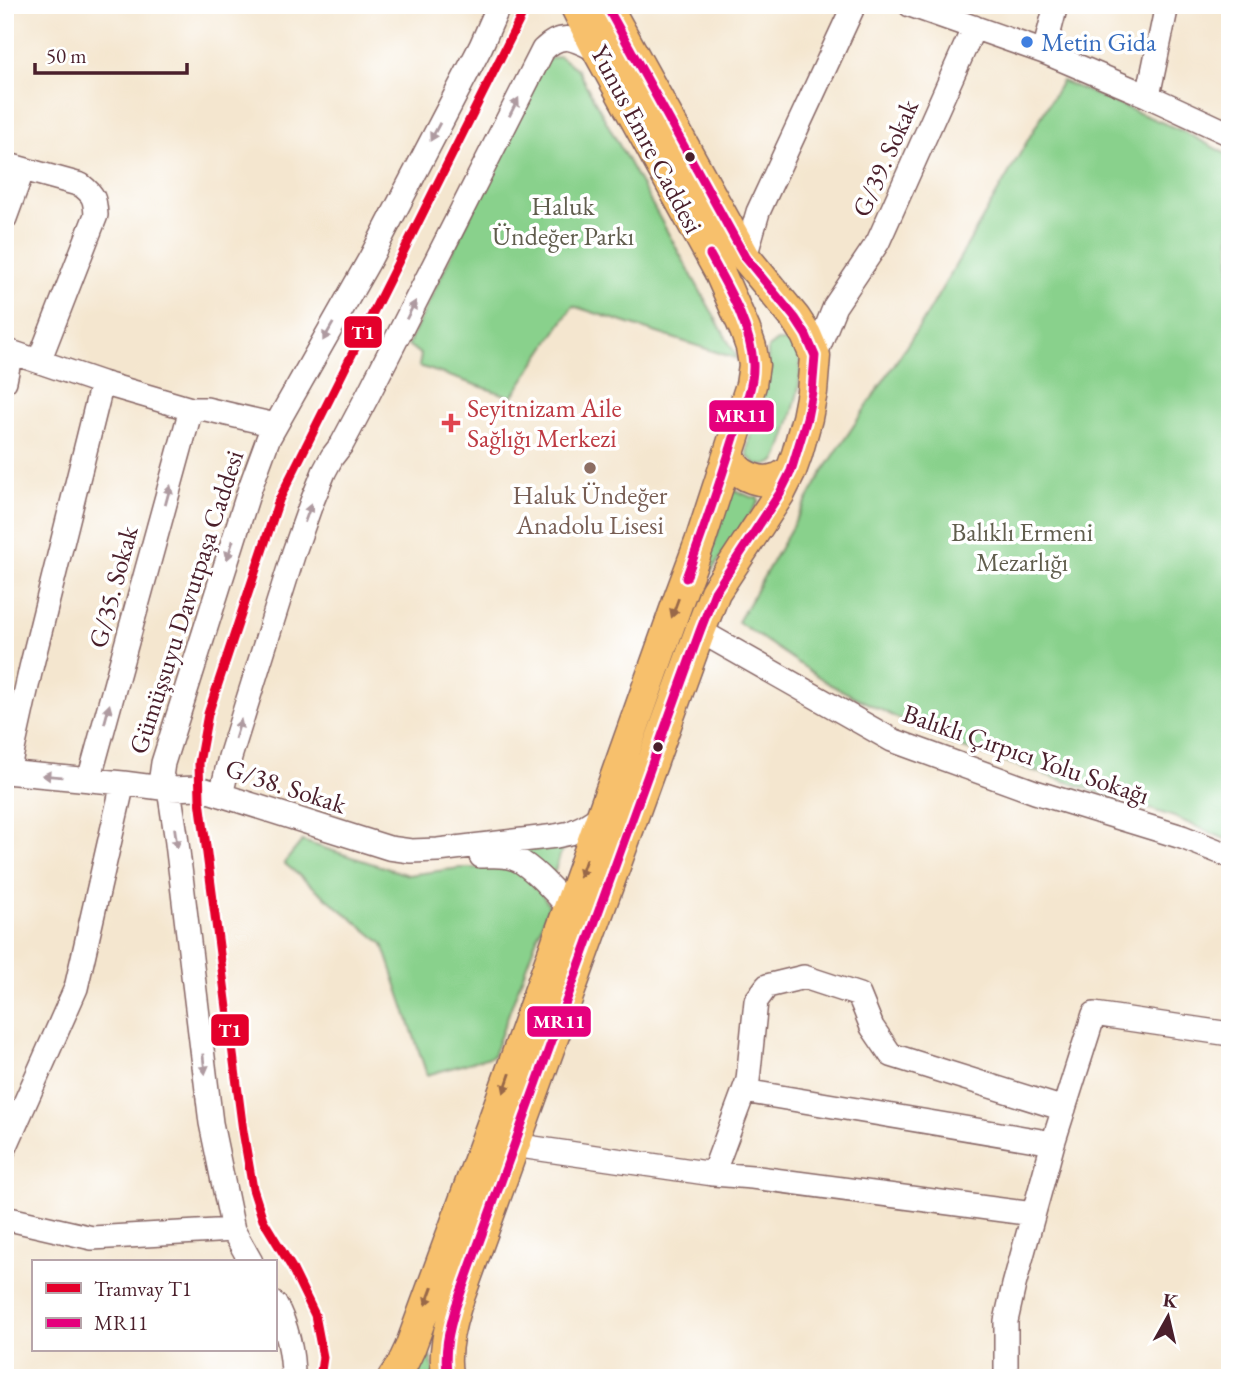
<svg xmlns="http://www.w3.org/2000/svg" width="1235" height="1383" viewBox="0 0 1235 1383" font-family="'EB Garamond',serif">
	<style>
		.green { fill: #89d18c; stroke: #6a785c; stroke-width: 2 }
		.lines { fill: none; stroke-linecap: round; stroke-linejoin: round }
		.minor-casing { stroke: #866564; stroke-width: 26 }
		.major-casing { stroke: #866564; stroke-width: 33 }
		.minor { stroke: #fff; stroke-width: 23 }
		.major { stroke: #f7c06c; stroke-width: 30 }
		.bus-1-casing { stroke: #fff; stroke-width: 14 }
		.bus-1 { stroke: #e5007d; stroke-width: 9 }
		.tram-1-casing { stroke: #fff; stroke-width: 14 }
		.tram-1 { stroke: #e4002b; stroke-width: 9 }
		.oneway { fill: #ae9aa0 }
		.oneway2 { fill: #986748 }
		.shop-dot { fill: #3f7fe0; stroke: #fff; stroke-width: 2.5 }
		.bus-dot { fill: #4a1f2b; stroke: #fff; stroke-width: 2.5 }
		.health-dot { fill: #e0444e; stroke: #fff; stroke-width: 2.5 }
		.education-dot { fill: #8d6e63; stroke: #fff; stroke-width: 2.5 }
		.labels { text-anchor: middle; stroke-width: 7; stroke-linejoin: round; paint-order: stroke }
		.shop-label { font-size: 26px; fill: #366cbe; stroke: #fff; text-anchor: start }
		.street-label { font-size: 26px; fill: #4a1f2b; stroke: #fff }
		.park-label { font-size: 26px; fill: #605d4d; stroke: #fff }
		.health-label { font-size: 26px; fill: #be3a42; stroke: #fff; text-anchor: start }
		.education-label { font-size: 26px; fill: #785e54; stroke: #fff }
		.line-badge { stroke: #fff; stroke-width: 2.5 }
		.badge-label { font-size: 19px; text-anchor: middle; font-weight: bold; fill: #fff }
	</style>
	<rect width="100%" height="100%" fill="#fff"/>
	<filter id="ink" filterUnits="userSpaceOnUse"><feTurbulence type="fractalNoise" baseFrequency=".0143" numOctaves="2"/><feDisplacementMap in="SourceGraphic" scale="14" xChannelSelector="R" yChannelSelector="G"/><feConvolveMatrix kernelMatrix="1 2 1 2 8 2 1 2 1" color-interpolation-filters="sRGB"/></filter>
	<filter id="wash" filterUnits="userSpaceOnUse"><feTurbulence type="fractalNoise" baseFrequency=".00686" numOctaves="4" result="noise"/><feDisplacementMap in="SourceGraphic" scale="28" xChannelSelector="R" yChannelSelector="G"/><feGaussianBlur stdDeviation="1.57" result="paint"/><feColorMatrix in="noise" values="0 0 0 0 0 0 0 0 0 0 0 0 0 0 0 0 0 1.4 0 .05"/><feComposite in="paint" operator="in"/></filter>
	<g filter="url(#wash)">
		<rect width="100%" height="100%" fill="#f4e6cf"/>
		<path class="green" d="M559,56L577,69L738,359L573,306L512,397L419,366L421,355L408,345L545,60Z
			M1062,81L1185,132L1230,156V841L1174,817L945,742L829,684L738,622L823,472L925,318Z
			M777,341C782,341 789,340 793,344C813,366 787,429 779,455C774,465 768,466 757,465L748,457L747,451L749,440L762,402L767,379L768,348Z
			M732,489L751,497H757L759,501L702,585L701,584Z
			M302,841L408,875L460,868H512L520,872L541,893L549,905L493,1056L427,1075L383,944L284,863Z
			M564,844L552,879L517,849Z
			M423,1356L431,1358L435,1378H412Z"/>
	</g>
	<g filter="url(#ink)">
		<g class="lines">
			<g class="minor-casing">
				<path id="minor" d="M910,5L1044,52L1148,96L1230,134
					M1044,52L1056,5
					M1148,96L1167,5
					M5,164L81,185C94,195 95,199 96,215L39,361
					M5,218L23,169
					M745,257L758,212L854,5
					M5,350L102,383L191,409H206L275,425
					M815,356L835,306L878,242L974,27
					M5,381L11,352
					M700,631L892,740L1035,792L1182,837L1230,856
					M5,772L123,783L169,789L199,788L389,848L411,851L438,850L556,836L570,833L585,826L601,816
					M8,772L31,668L102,383
					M89,780L191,409
					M221,795L230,757L294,552L311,504L324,472L332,457L342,444L368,395L543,50C563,30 576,40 598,51
					M481,856C492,856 504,854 515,859C530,864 558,895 569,908
					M744,1091L1053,1143
					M513,1145L713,1174L752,1177L1033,1214
					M5,1148L76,988L123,783
					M713,1174L748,1080L756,1001L767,986L804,977L859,995L872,1027L891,1055L1064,1109
					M5,1218L92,1238L233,1230
					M251,1262L233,1230L211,1123L176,835L169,789L161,777L163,763L250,488L268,439L370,259L481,46L499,5
					M275,1304C287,1325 293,1353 293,1378
					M1006,1378V1321L1014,1285L1053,1143L1094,1014L1230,1034"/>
			</g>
			<g class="major-casing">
				<path id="major" d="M729,455C730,456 733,464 734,465C742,477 762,484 775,479C781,478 786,473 791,471
					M393,1378L402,1365L410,1348L494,1119L678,601L700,542L751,385L754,365L751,347L745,330L719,271L598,51L575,5
					M448,1378C442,1355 449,1328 456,1306L700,631L715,592L780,493L791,471L797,454L807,418L812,392L815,356L806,335L795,318L745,257L606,5"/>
			</g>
			<use href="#minor" class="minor"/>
			<use href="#major" class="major"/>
			<g class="bus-1-casing">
				<path id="bus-1" d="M686,578C704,529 721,480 736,431C743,410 754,387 753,364C751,326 728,288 710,255
					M448,1378C443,1353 449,1330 456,1306L700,631L715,592L780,493L791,471L807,418L812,392L815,356L806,335L795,318L745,257L606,5"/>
			</g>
			<use href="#bus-1" class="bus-1"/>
			<g class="tram-1-casing">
				<path id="tram-1" d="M320,1378L323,1357L315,1315L291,1266L263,1220L253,1189L243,1131L200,800L199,763L208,714L279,500L527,5"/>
			</g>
			<use href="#tram-1" class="tram-1"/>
		</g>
		<defs><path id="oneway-solid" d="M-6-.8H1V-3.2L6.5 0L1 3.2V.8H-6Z" transform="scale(1.75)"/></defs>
		<g class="oneway">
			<use href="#oneway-solid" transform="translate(514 107) rotate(-63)"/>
			<use href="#oneway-solid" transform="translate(435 132) rotate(118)"/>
			<use href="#oneway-solid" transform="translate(411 310) rotate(-63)"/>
			<use href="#oneway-solid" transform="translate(328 332) rotate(120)"/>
			<use href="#oneway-solid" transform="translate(168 495) rotate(-75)"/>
			<use href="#oneway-solid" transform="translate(308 513) rotate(-70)"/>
			<use href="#oneway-solid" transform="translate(230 550) rotate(108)"/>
			<use href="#oneway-solid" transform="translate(107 714) rotate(-75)"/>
			<use href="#oneway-solid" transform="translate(238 729) rotate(-73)"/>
			<use href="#oneway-solid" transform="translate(52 776) rotate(-175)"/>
			<use href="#oneway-solid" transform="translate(176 838) rotate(82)"/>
			<use href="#oneway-solid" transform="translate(204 1064) rotate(83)"/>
		</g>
		<g class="oneway2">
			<use href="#oneway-solid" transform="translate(675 608) rotate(110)"/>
			<use href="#oneway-solid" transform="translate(583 868) rotate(109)"/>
			<use href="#oneway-solid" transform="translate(507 1083) rotate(109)"/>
			<use href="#oneway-solid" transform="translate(429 1296) rotate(110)"/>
		</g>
	</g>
	<circle class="shop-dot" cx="1027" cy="42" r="7"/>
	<g class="bus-dot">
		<circle cx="690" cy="157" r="6"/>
		<circle cx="658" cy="747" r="6"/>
	</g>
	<path class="health-dot" d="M447.5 412.5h7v7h7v7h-7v7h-7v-7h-7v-7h7z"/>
	<circle class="education-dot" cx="590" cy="468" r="7"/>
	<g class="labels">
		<g class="shop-label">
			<text x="1041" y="51">Metin Gida</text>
		</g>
		<g class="street-label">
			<text transform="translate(647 139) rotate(62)" y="9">Yunus Emre Caddesi</text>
			<text transform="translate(885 158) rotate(-66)" y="9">G/39. Sokak</text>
			<text transform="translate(113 587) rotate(-75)" y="9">G/35. Sokak</text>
			<text transform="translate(186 602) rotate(-72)" y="9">Gümüşsuyu Davutpaşa Caddesi</text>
			<text transform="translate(1026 754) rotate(19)" y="9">Balıklı Çırpıcı Yolu Sokağı</text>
			<text transform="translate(286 786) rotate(18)" y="9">G/38. Sokak</text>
		</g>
		<g class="park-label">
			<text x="563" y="215">Haluk<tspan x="563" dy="30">Ündeğer Parkı</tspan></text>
			<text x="1022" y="541">Balıklı Ermeni<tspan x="1022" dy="30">Mezarlığı</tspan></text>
		</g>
		<g class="health-label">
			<text x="467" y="417">Seyitnizam Aile<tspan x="467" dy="30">Sağlığı Merkezi</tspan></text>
		</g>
		<g class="education-label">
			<text x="590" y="504">Haluk Ündeğer<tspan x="590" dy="30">Anadolu Lisesi</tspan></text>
		</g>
	</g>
	<g class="line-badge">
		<rect x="343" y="315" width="40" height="34" rx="7" fill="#e4002b"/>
		<rect x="708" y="399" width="67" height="34" rx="7" fill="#e5007d"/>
		<rect x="526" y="1005" width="66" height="33" rx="7" fill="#e5007d"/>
		<rect x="210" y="1013" width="40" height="34" rx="7" fill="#e4002b"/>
	</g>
	<g class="badge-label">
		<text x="363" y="339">T1</text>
		<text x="741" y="422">MR11</text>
		<text x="559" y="1028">MR11</text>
		<text x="230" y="1037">T1</text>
	</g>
	<rect width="1235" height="1383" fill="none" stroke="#fff" stroke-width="28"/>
	<rect x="32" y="1260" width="245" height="91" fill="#ffffff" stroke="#b7a5aa" stroke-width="2"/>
	<rect x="46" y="1283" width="35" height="10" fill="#e4002b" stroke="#b7a5aa" stroke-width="2"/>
	<text x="94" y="1296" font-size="21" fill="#4a1f2b">Tramvay T1</text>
	<rect x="46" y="1318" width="35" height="10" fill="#e5007d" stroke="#b7a5aa" stroke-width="2"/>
	<text x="94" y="1330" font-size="21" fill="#4a1f2b">MR11</text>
	<g transform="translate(1168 1317) rotate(8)" stroke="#ffffff" stroke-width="5" paint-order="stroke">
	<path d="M0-5L12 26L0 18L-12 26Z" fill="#4a1f2b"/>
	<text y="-10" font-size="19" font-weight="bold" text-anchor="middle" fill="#4a1f2b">K</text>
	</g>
	<path d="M35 63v10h152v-10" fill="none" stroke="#4a1f2b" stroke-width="3.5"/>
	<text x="46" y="63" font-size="21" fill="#4a1f2b" stroke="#ffffff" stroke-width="5" paint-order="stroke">50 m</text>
</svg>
